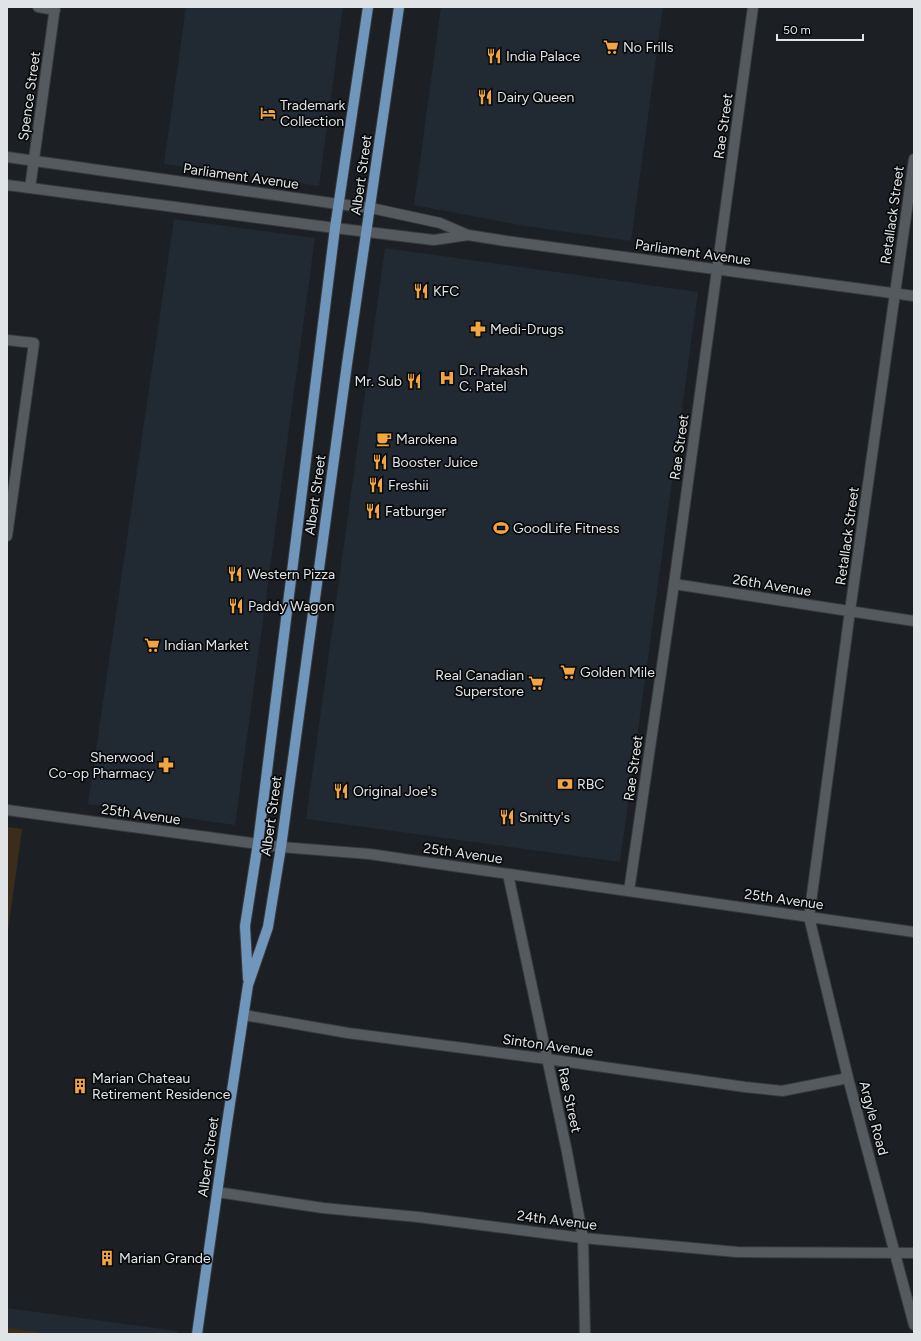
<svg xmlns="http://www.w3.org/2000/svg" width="921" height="1341" viewBox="0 0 921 1341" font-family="Figtree,sans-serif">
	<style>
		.built { fill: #212932 }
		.green { fill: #3c2d1b }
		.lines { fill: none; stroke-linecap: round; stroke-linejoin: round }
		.minor-casing { stroke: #373a3d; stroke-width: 12 }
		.tertiary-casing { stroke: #373a3d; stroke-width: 12 }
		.secondary-casing { stroke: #373a3d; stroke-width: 12 }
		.primary-casing { stroke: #373a3d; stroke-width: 12 }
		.minor { stroke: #555a5f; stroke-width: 10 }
		.tertiary { stroke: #555a5f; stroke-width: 10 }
		.secondary { stroke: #555a5f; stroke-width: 10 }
		.primary { stroke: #7096bc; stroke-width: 10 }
		.labels { text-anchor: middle; stroke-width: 3.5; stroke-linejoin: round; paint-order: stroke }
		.poi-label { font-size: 14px; fill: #e1e4e6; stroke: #080a0b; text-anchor: start }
		.street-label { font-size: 14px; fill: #e1e4e6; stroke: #080a0b }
	</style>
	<rect width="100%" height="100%" fill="#1c2024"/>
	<path class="built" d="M186,7H343L319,186L164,164Z
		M441,7H663L631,241L525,226L414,205Z
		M174,219L315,238L235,825L88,804Z
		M385,248L698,292L620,862L306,819Z
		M7,1308L177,1331V1334H7Z"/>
	<path class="green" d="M7,827L22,829L7,938Z
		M7,1328L39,1332L38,1334H7Z"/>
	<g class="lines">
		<g class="minor-casing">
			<path id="minor" d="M38,7L55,10
				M30,188L55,7
				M7,340L34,343L7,536
				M674,584L914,621
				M7,810L281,847
				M809,917L850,611L914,159
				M244,1015L348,1033L547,1059L745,1087L782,1091L848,1078
				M217,1192L323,1208L418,1217L583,1238L737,1252L914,1253"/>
		</g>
		<g class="tertiary-casing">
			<path id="tertiary" d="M7,157L338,204
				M7,185L335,228
				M281,847L369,854L914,932
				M508,874L567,1152L583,1238L585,1334
				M629,891L674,584L753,7
				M809,917L848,1078L914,1325"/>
		</g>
		<g class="secondary-casing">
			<path id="secondary" d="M338,204L371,208L440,223L468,235L506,241L914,296
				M335,228L434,240L468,235"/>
		</g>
		<g class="primary-casing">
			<path id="primary" d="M248,979L245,926L258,843L335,228L368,7
				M197,1334L226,1130L248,985L268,927L281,847L347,364L399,7"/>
		</g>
		<use href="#minor" class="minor"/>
		<use href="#tertiary" class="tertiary"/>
		<use href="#secondary" class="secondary"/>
		<use href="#primary" class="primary"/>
	</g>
	<defs>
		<g id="supermarket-bare" transform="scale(1.2)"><path d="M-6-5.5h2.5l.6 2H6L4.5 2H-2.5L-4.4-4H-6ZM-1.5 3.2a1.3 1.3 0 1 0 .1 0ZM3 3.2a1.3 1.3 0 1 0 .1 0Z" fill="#f2a541" stroke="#080a0b" stroke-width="2.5" paint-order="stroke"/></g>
		<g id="restaurant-bare" transform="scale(1.2)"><path d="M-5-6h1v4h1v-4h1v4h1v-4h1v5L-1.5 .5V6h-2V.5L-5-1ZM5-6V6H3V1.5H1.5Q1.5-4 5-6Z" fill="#f2a541" stroke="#080a0b" stroke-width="2.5" paint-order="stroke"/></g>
		<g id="hotel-bare" transform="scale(1.2)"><path d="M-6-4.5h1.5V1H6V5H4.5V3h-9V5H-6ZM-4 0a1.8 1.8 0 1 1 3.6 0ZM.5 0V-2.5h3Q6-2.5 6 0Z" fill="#f2a541" stroke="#080a0b" stroke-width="2.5" paint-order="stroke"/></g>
		<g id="pharmacy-bare" transform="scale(1.2)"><path d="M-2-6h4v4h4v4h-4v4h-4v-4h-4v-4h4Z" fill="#f2a541" stroke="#080a0b" stroke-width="2.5" paint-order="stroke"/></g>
		<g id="hospital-bare" transform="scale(1.2)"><path d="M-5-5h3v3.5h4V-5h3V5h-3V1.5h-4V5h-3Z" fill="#f2a541" stroke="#080a0b" stroke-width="2.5" paint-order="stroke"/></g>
		<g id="cafe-bare" transform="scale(1.2)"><path d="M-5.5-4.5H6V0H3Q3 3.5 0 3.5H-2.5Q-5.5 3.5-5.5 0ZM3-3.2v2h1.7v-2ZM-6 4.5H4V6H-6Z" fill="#f2a541" stroke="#080a0b" stroke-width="2.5" paint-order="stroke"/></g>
		<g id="stadium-bare" transform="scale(1.2)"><path d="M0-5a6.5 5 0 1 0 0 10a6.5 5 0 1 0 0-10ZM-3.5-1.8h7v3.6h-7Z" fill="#f2a541" stroke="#080a0b" stroke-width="2.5" paint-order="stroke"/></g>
		<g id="bank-bare" transform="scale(1.2)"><path d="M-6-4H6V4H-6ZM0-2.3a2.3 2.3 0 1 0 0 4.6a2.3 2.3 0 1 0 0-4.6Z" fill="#f2a541" stroke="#080a0b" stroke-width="2.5" paint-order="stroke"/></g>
		<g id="building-bare" transform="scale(1.2)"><path d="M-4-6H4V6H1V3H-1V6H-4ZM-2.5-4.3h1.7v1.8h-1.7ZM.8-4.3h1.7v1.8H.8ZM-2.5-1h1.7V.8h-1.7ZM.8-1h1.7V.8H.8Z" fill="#f2a541" stroke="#080a0b" stroke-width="2.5" paint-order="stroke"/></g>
	</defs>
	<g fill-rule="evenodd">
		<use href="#supermarket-bare" x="611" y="47"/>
		<use href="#restaurant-bare" x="494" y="56"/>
		<use href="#restaurant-bare" x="485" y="97"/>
		<use href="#hotel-bare" x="268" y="113"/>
		<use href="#restaurant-bare" x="421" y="291"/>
		<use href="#pharmacy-bare" x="478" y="329"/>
		<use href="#hospital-bare" x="447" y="378"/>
		<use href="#restaurant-bare" x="414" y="381"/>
		<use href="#cafe-bare" x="384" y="439"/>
		<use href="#restaurant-bare" x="380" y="462"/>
		<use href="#restaurant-bare" x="376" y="485"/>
		<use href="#restaurant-bare" x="373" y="511"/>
		<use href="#stadium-bare" x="501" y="528"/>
		<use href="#restaurant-bare" x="235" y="574"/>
		<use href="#restaurant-bare" x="236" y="606"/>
		<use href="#supermarket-bare" x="152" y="645"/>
		<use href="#supermarket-bare" x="568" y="672"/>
		<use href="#supermarket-bare" x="536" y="683"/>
		<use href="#pharmacy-bare" x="166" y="765"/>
		<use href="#bank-bare" x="565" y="784"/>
		<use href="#restaurant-bare" x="341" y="791"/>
		<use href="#restaurant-bare" x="507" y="817"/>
		<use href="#building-bare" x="80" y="1086"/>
		<use href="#building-bare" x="107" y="1258"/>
	</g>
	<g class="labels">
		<g class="poi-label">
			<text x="623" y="52">No Frills</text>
			<text x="506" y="61">India Palace</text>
			<text x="497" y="102">Dairy Queen</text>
			<text x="280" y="110">Trademark<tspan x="280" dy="16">Collection</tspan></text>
			<text x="433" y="296">KFC</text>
			<text x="490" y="334">Medi-Drugs</text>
			<text x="459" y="375">Dr. Prakash<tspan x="459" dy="16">C. Patel</tspan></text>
			<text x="402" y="386" text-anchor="end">Mr. Sub</text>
			<text x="396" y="444">Marokena</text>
			<text x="392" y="467">Booster Juice</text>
			<text x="388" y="490">Freshii</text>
			<text x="385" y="516">Fatburger</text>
			<text x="513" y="533">GoodLife Fitness</text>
			<text x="247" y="579">Western Pizza</text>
			<text x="248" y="611">Paddy Wagon</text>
			<text x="164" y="650">Indian Market</text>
			<text x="580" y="677">Golden Mile</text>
			<text x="524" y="680" text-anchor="end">Real Canadian<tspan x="524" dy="16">Superstore</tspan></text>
			<text x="154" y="762" text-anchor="end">Sherwood<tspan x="154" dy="16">Co-op Pharmacy</tspan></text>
			<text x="577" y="789">RBC</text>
			<text x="353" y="796">Original Joe's</text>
			<text x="519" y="822">Smitty's</text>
			<text x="92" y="1083">Marian Chateau<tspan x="92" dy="16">Retirement Residence</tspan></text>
			<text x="119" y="1263">Marian Grande</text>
		</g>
		<g class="street-label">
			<text transform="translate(29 96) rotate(-82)" y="5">Spence Street</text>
			<text transform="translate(723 126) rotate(-82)" y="5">Rae Street</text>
			<text transform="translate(361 175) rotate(-82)" y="5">Albert Street</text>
			<text transform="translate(241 176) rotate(8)" y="5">Parliament Avenue</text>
			<text transform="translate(892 215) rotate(-82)" y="5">Retallack Street</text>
			<text transform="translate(693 252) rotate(8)" y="5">Parliament Avenue</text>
			<text transform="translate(679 447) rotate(-82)" y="5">Rae Street</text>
			<text transform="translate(315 495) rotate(-82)" y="5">Albert Street</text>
			<text transform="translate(847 536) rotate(-82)" y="5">Retallack Street</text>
			<text transform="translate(772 585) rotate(9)" y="5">26th Avenue</text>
			<text transform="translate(633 768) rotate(-82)" y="5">Rae Street</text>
			<text transform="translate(141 814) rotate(8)" y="5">25th Avenue</text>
			<text transform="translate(271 816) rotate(-82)" y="5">Albert Street</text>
			<text transform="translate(463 853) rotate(8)" y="5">25th Avenue</text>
			<text transform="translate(784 899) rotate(8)" y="5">25th Avenue</text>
			<text transform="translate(548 1045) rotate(8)" y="5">Sinton Avenue</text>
			<text transform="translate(570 1100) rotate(78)" y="5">Rae Street</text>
			<text transform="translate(874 1118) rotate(75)" y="5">Argyle Road</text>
			<text transform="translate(208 1157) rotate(-82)" y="5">Albert Street</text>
			<text transform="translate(557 1220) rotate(7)" y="5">24th Avenue</text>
		</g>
	</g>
	<rect width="921" height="1341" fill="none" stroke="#e1e4e6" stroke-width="16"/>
	<path d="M777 34v6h86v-6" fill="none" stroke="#e1e4e6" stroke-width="2"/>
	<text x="783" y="34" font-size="12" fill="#e1e4e6" stroke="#080a0b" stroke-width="3" paint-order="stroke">50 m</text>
</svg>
